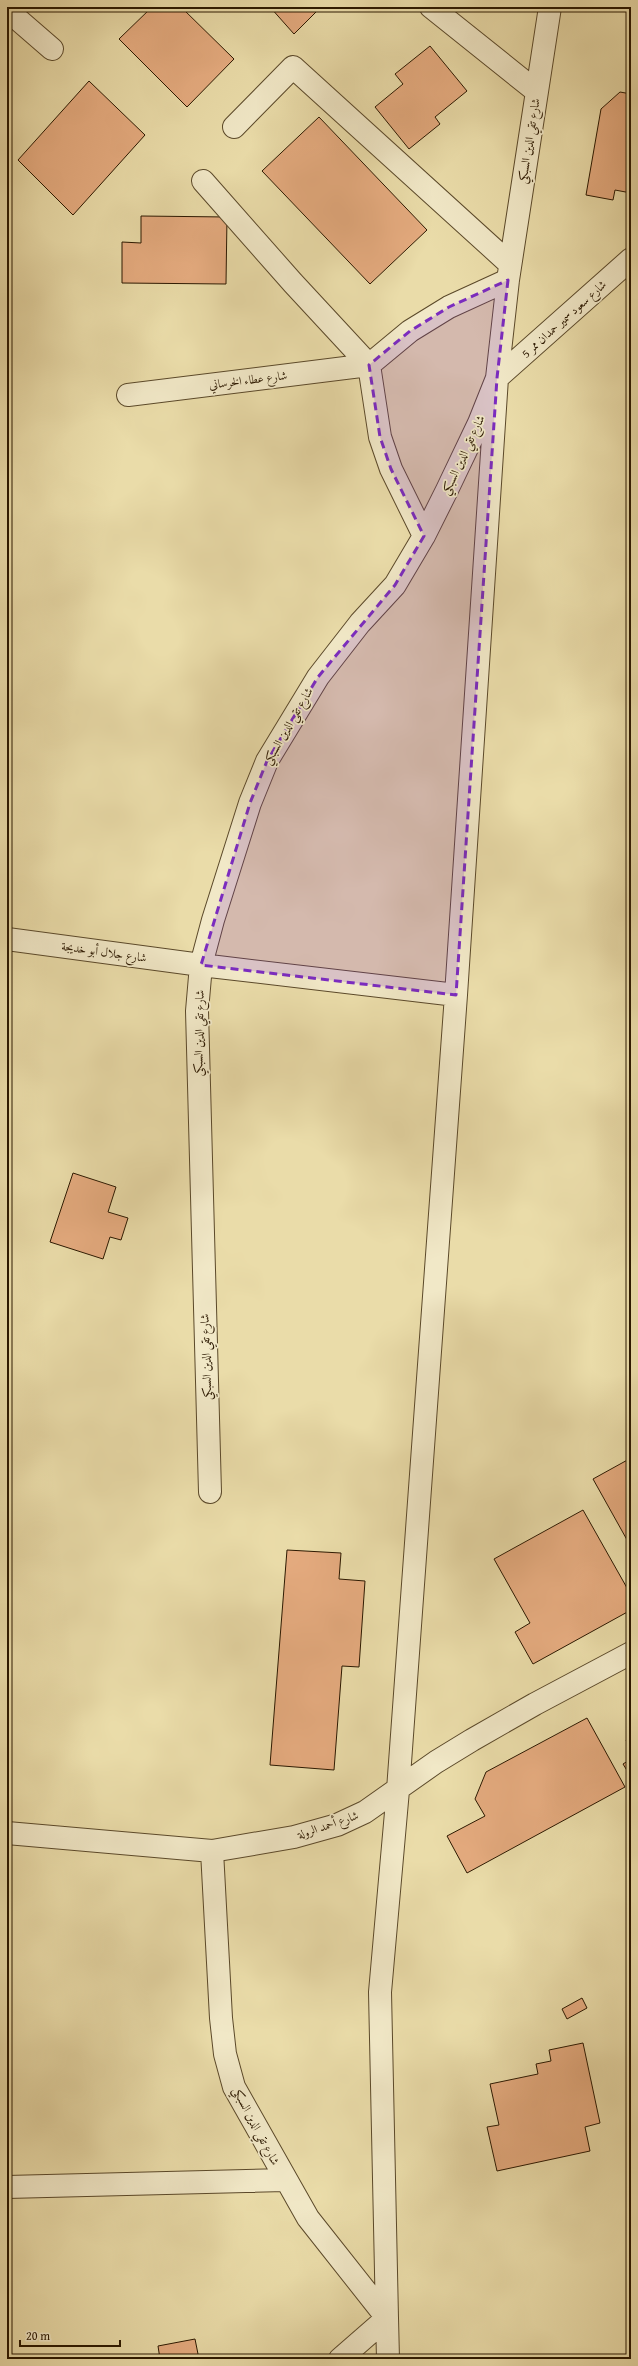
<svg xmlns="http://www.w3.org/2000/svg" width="638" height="2366" viewBox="0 0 638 2366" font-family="'Gentium Book Plus',Amiri,serif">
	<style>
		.building { fill: #e5ab7f; stroke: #2b1800 }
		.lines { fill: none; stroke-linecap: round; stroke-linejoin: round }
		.minor-casing { stroke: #5b492a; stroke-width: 24 }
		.minor { stroke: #f1e8c7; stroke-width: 22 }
		.marked { fill: #7b2cbf; fill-opacity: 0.2; stroke: #7b2cbf; stroke-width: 3; stroke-dasharray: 8 5; stroke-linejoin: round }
		.labels { text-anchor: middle; stroke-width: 3.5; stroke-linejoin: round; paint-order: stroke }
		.street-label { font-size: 12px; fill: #2b1800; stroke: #f1e8c7 }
	</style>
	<rect width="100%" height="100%" fill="#eadca9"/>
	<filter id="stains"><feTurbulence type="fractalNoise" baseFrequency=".005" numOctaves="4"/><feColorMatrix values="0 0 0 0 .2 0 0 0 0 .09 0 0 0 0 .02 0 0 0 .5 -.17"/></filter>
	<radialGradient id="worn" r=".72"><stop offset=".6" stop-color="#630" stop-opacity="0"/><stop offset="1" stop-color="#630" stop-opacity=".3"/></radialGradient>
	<path class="building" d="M152,7H181L234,59L187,107L119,39Z
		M270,7H321L294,34Z
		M430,46L467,91L435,117L440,124L409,149L375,107L403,84L395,74Z
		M89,81L145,135L73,215L18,160Z
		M620,92L631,94V193L615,190L613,200L586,195L601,109Z
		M319,117L427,230L370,284L262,171Z
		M141,216L227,217L226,284L122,283V242L141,243Z
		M73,1173L116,1187L108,1212L128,1218L121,1240L110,1237L103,1259L50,1242Z
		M631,1458V1547L593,1479Z
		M583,1510L631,1595V1610L533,1664L515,1632L530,1623L494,1559Z
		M287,1550L341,1553L339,1579L365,1581L359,1667L342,1666L334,1770L270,1765Z
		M587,1718L625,1787L467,1873L447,1836L485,1816L475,1799L486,1772Z
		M631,1737V1749L626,1740Z
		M631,1759V1777L623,1764Z
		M582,1998L587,2008L567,2019L562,2009Z
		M583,2043L600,2123L585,2127L590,2151L497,2171L487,2127L499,2125L490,2084L538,2074L536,2064L551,2061L549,2050Z
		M195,2339L199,2359H160L158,2346Z"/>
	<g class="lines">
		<g class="minor-casing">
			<path id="minor" d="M431,7L536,91
				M7,10L52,49
				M234,127L293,67L510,264
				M203,181L293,283L369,365L380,437L391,469L424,536
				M128,395L369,365L410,331L449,307L508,280
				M7,939L201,965L456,995
				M210,1492L197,1011L201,965L213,920L250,803L267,761L318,677L360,623L395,585L424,536L447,490L479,423L497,378L508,280L550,7
				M7,1833L212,1851L294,1837L337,1825L365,1812L436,1762L472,1740L535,1704L631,1653
				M212,1851L221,2018L225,2054L234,2087L308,2218L387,2318L388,2359
				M7,2187L285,2180
				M340,2359L387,2318L380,1992L398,1790L456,995L497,378L631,259"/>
		</g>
		<use href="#minor" class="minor"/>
	</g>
	<path class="marked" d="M508,280L497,378L456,995L201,965L250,803L267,761L318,677L395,585L424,536L391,469L380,437L369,365L410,331L449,307Z"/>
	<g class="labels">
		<g class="street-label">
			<text transform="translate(529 141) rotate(-81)" y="4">شارع تقي الدين السبكي</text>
			<text transform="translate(564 319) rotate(-42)" y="4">شارع سعود سمير حمدان ممر 5</text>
			<text transform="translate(248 380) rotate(-7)" y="4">شارع عطاء الخرساني</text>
			<text transform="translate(463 455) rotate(-65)" y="4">شارع تقي الدين السبكي</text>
			<text transform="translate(288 726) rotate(-60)" y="4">شارع تقي الدين السبكي</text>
			<text transform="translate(104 952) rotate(8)" y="4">شارع جلال أبو خديجة</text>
			<text transform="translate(199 1033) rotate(-89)" y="4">شارع تقي الدين السبكي</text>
			<text transform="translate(206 1357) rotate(-92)" y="4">شارع تقي الدين السبكي</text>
			<text transform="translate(328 1825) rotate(-19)" y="4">شارع أحمد الرولة</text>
			<text transform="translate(256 2126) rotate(62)" y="4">شارع تقي الدين السبكي</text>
		</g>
	</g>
	<rect width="638" height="2366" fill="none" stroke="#eadca9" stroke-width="24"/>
	<rect x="8" y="8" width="622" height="2350" fill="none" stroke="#2b1800" stroke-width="2"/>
	<rect x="12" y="12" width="614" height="2342" fill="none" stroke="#2b1800"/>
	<path d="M20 2340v6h100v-6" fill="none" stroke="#2b1800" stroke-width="2"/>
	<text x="26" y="2340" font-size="12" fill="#2b1800" stroke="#f1e8c7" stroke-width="3" paint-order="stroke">20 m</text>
	<rect width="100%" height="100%" filter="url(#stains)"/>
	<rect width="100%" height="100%" fill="url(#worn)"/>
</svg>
